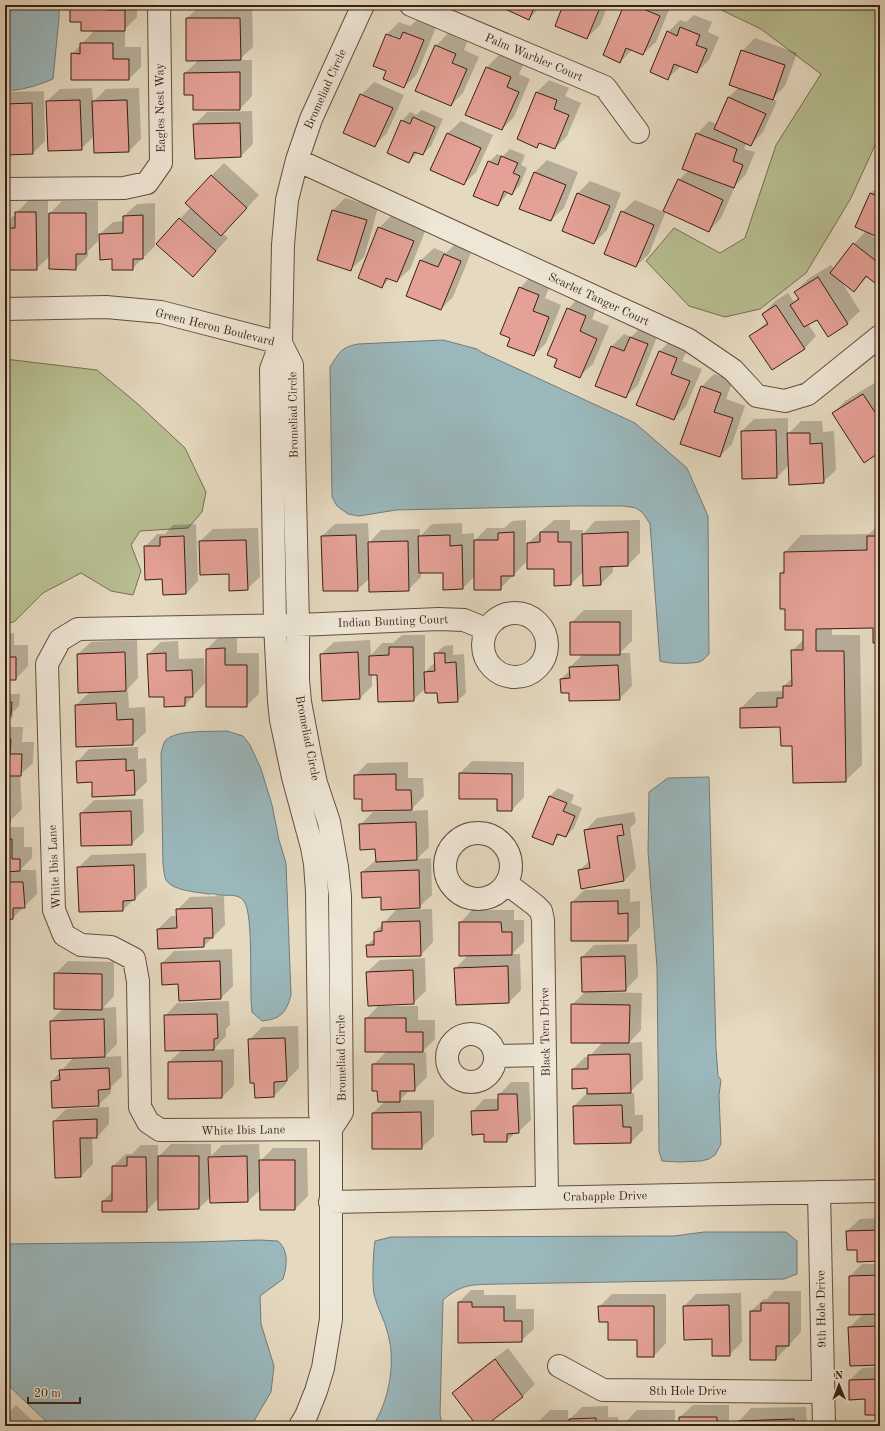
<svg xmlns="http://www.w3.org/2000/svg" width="885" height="1431" viewBox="0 0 885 1431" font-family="'Old Standard TT',serif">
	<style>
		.green { fill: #b7be90; stroke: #786e52 }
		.water { fill: #9ab7bc; stroke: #747a78 }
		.shadow { fill: #0003; fill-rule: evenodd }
		.building { fill: #e5a197; stroke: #3a1f13 }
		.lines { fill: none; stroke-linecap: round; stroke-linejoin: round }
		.minor-casing { stroke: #654e3e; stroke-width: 24 }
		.minor { stroke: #eee6d6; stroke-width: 22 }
		.labels { text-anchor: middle; stroke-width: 3; stroke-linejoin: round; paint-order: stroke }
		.street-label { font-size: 12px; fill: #3a1f13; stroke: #eee6d6 }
	</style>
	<rect width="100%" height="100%" fill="#e5d9c0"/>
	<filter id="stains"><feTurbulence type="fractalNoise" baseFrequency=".005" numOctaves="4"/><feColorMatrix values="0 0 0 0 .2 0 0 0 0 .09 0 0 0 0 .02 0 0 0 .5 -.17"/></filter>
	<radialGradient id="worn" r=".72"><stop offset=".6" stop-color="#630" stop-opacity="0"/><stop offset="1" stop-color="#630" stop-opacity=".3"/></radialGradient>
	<path class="green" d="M711,5H880V134L851,198L806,273L760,309L725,317L689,306L646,261L674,228L720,253L745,238L776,145L821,74L761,29Z
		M5,359L97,370L139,405L185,448L206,492L202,512L188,528L140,531L131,545L141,571L133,595L111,591L81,573L43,593L14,622L5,623Z"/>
	<path class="water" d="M5,5H59V18L53,79C37,86 22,90 5,91Z
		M443,340L477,349L481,352L635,423L687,468L708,516L709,654C706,657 703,661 699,662C690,664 667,664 660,661L650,524L643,513L636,508L624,506H573L396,510L359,516L348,514L337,506L332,497L330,367C339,353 341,347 358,344Z
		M227,731L243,736L250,745L261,769L272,805L279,840L286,863L291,995C286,1013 281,1019 262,1021L252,1012C249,990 254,915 244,901C238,893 227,896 218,895C214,894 213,893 209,894C197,892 173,891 166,880C164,876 164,869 163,864L161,753C162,750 163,744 165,741C175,729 212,732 227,731Z
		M709,777L716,1048L718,1076L721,1080L719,1095L721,1144L715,1155L709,1159L701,1161L679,1162L662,1161L659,1151L657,967L648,852L649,792L668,778Z
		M704,1232H786L797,1241V1274L784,1279L500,1284C476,1285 463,1282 443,1300L440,1415L443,1426H373C389,1400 396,1364 388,1334C385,1320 377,1308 374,1294C372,1282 373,1254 375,1241L391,1237L674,1236Z
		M260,1240L278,1241C289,1251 287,1266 283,1279L260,1296L261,1324L274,1366L271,1392L251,1426H51L5,1382V1244L194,1242Z"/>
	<path class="shadow" d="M71,5H137V17L123,31H125V47H141V67L129,79L72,54L95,30L82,21Z
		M185,5L252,6L253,47L239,60H252V96L240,109L194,94L185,73L199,60L187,18L200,6Z
		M508,5H542L529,19Z
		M564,5H608L600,25L587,38Z
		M625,5H671L656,42L643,54L632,50L620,62Z
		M694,15L712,22L708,32L719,37L709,60L697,72L681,66L668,78V32L680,20L686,22Z
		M417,20L436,27L417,74L404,87L387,71L374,65L387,34L399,22L410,26ZM392,35L405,40L404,42L392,37Z
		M448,33L467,42L464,50L479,57L463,93L451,105L436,46Z
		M755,38L797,53L785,86L772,99L777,101L763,132L751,144L747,142L744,149L755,152L746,174L734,187H735L721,218L709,231L666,211L649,254L636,266L622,212L635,200L664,212L679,180L689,170L697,134L709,121L717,124L729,97L739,87L742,51Z
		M499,55L523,65L519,74L530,79L514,117L502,129L467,114L487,67Z
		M549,80L569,88L565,96L581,103L567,136L555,148L541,142L537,146L518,139L537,92Z
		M374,82L404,95L387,133L375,145L361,95Z
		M92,88L93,102L106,89L139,88L141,139L129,151L94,136L81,149L47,101L60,89Z
		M44,91L45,141L33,153L5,154V94L7,92Z
		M422,110L443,119L431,146L423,154L418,152L409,162L402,121L410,112L416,115Z
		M252,111L253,144L241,156L194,125L207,112Z
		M461,121L493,135L476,172L464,184L432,170L448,133Z
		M510,149L525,155L521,165L527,168L520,185L512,194L508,192L506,196L498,205L489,162L497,154L503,156Z
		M547,160L578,172L564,208L551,220L535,172Z
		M224,163L259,195L223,234L228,238L193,276L157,244L191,207L211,176Z
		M590,181L621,193L607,230L594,243L578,193Z
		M880,184V236L856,226L871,193Z
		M345,198L378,208L364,257L351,269L318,259L333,210Z
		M29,200H48V215L62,201H98V241L88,251V256L75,269L50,256L36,269H5V224L13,216H16V213Z
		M155,203V246L132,269L113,258L100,234L113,222L124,221V216L137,204Z
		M392,215L426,229L410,269L397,281L390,278L382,287L379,228Z
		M866,231L880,242V285L868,276L854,291L841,281L860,311L847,323L828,335L817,318L808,324L816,336L804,349L751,336L768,321L763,314L775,301L788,293L794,302L799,297L795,292L808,279L831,265L834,269L854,244Z
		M457,242L473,248L453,297L441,309L407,295L421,260L434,248L446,253Z
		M532,275L551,283L545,298L561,305L546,343L534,355L511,338L520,288Z
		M580,296L598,304L592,319L609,326L593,364L580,376L559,358L568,309Z
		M643,325L659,332L638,385L625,397L596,385L612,346L624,334L631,337Z
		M672,339L689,346L682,361L702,369L686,406L674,419L660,351Z
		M714,374L733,380L726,399L745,406L732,444L720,456L682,443L702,386Z
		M876,382L880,389V451L833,413L845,401Z
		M788,418V434L801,421H822L823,432L834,431L836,470L823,482L789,465L777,477L742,431L754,419Z
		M526,520V562L500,589L475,576L463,588L444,589V572H421V577L408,590L370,578L357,590L322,536L335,524L368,523L369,543L381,530L420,529V536L432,524L462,523V534L474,533V541L487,528H504L512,521Z
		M554,520H570V530H583V534L595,521L640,520V553L628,565L613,566V572L601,584L583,572L571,584L528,543Z
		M196,524L198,581L186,594L163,578L145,547L157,534H165L173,525Z
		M880,524V642L874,627H832V635H860L862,765L845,781L793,745L781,726L741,708L757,692L784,691V686L793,677L792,651L804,639V629L786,608L781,573L785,569V552L801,535L869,534Z
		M258,528L260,577L247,589L230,573L200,541L213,529Z
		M584,610H632V641L620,653H630L632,686L619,699L570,692L561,679L570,670V667L583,654L571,623Z
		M14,633V645H28V666L16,679H5V634Z
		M402,635H425V672L433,664H436L435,654L444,646L453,645V655L464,654L466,693L457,701L438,692L426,688L413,700L378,674H372V686L360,698L321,654L334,642L370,640L371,655L382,643H393Z
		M237,636V653H259V694L246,706L207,649L219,637Z
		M137,640L138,678L125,692L128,691L129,708L145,707L146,732L133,744L77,746L76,705L90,692L78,654L91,642Z
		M178,641L179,659L204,658L205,683L185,705L165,696L148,654L161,642Z
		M5,694H20L19,706L13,712V717L5,724Z
		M5,727H23L22,742H34L33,763L20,775L22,809L9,822H5Z
		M138,747V759L146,758L147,782L134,794L93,781L77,762L89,749Z
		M472,761L524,762V797L512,810L498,798L460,773Z
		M408,762V778H423L424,796L410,811L428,810L429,847L417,859L431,858L432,895L419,907L382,896L362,872L376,860V848L360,825L373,812L399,811V809L363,798L355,776L367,763Z
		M558,788L574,795L571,803L582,808L574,828L566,836L561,834L552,844L534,837L550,796Z
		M143,799L144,832L131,844L82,845L81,813L94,800Z
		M634,812L636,822L630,828L636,868L624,881L579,871L590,860L585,831L597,818Z
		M5,827H24V847H32V858L20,870H36L37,894L13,918L5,919Z
		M146,853L147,887L123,910L78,868L91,855Z
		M630,889V902L640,901V927L627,940L572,902L584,890Z
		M224,896L225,925L204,946L158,929L171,916H177V910L190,897Z
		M432,909L433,942L421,955L367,945L375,938V932L396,910Z
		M472,910H514V920H524V942L512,954H520L521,990L509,1002L457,1004L456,968L469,954L460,923Z
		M637,944L638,977L625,990L597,991V992L642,993L641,1030L629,1043L642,1042L643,1079L629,1093H634L635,1115H643V1130L631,1142L575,1143L574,1106L586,1094H588V1087L573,1069L585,1057H589L603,1042L572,1005L586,991L582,957L594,945Z
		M232,949L233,986L221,998L179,983L162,963L174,951Z
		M425,958L426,991L413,1003L367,972L380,960Z
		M68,961L114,962V996L103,1008L116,1007L117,1044L104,1057L121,1056L122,1076L111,1087V1093L98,1105L52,1081L74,1057L51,1021L63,1008L55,974Z
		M229,1001L230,1025L226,1029V1036L213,1050L234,1049V1085L222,1097L169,1062L182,1050L165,1016L177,1003Z
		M378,1006H418V1020H435V1039L422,1052H426L427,1077L414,1090H410L400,1100H434V1136L421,1148H373V1113L385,1101L373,1065L387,1051L366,1019Z
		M298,1026L299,1068L286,1081V1084L274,1096L249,1040L262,1027Z
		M511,1082H529L531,1120L518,1132L515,1133L507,1141L485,1133L472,1112L484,1099H499V1095Z
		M109,1107V1124L97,1137H92L93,1164L81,1176L54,1121L66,1109Z
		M171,1144H211V1156L222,1145L259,1144L260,1161L273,1148H307L308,1196L295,1209H261V1189L248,1201L211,1197L199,1208L159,1198L146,1211L103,1201L113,1191V1166L126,1154H132L141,1145H158V1157Z
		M880,1218V1260L858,1249L847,1231L860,1219Z
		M862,1264H880V1364L849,1328L864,1313L850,1276Z
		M471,1290H484V1295H516V1309H534V1329L521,1341L459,1302Z
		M774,1291H801V1332L776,1359L751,1311L764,1299H767Z
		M741,1293L742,1342L729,1355L684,1306L696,1294Z
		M612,1294H666V1343L654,1356L638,1339L609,1321L599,1307Z
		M508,1348L535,1384L523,1396L484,1426H478L453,1393L465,1381Z
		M880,1367V1414L850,1380L862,1368Z
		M5,1387L10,1392L5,1398Z
		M16,1405L38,1426H5V1416Z
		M693,1405H729V1426H680V1417Z
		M608,1406V1417H618L619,1426H537V1423L550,1410H568V1421L582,1407Z
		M806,1407L807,1426H739V1421L751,1408Z
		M637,1410H675V1426H625V1423Z
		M864,1423H880V1426H861Z"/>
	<path class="building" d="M70,5H107V10H125V31H81V22H70Z
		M184,5H207V7H184Z
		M224,5H238V7H224Z
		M507,5H535L529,20L505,9Z
		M563,5H601L587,39L555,26Z
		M624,5H634L660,16L643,55L626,48L620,63L603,55Z
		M186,18H240L241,60L186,61Z
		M680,27L700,35L696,45L707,49L697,73L674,64L668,80L650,72L667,31L677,36Z
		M403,32L424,40L404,88L383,79L386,71L373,66L386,34L400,39Z
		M80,43H113V59H129V80H71V53L80,54Z
		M435,45L456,54L452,63L467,69L451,106L415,91Z
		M741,50L785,65L773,100L729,85Z
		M486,67L511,77L507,87L519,92L502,130L465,115Z
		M240,72V110H193V95H184V73Z
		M536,92L557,100L554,109L569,115L555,149L539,143L537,148L517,139Z
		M360,94L393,108L375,147L343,133Z
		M728,97L766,114L751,146L714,129Z
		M80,100L82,150L48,151L46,101Z
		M127,100L129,152L94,153L92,101Z
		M32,103L33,154L5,155V104Z
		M413,117L435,127L423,155L414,152L409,163L387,153L401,120L410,124Z
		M240,123L241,157L195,159L193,124Z
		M447,133L481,148L464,185L430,170Z
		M696,133L737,149L733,161L743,165L734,188L682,169Z
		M501,156L518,163L513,173L520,176L512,195L504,191L498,206L473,196L488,161L498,165Z
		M534,172L566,185L551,221L519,209Z
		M211,175L247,208L221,236L185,203Z
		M678,179L723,200L709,232L663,211Z
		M577,193L610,206L594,244L562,231Z
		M870,193L880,197V238L855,227Z
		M332,210L367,220L351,271L317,260Z
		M621,211L654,225L636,267L604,254Z
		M15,212H36L37,270H5V228H15Z
		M49,213H86V254H76V270L49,269Z
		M143,215V259H133V270H112V259L100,260L99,234L123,233V216Z
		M179,218L216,251L193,277L156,244Z
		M378,227L414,241L397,282L386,278L382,288L358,278Z
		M853,243L880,264V287L866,276L854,292L830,273Z
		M444,254L461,261L441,310L406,296L420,260L438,267Z
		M818,277L848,324L828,337L817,320L804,327L790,305L799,299L794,292Z
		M519,287L539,295L533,311L549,317L534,356L507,346L510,338L500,334Z
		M776,305L805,349L772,370L749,336L768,324L762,314Z
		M567,308L586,316L580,331L597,339L580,378L554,367L557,359L547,355Z
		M630,337L648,344L626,398L595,386L611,346L624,351Z
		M659,351L677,358L671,374L690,381L674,420L636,405Z
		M701,386L721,393L714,412L733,418L720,457L680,444Z
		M863,394L880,420V452L864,463L832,413Z
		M776,430L777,478L742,479L741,431Z
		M787,433H810V444L822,443L824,483L789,485Z
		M514,532V576H501V590H474V540H498V533Z
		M540,532H558V542H571V585L554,586V569H527V543L540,542Z
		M628,532V566L600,567L601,585L583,586L582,534Z
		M356,535L358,591H323L321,536Z
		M450,535V546L462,545L463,589L443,590V573H419L418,536Z
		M184,536L186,594L163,595L162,579L145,580L144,546H160V537Z
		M867,536H880V643H873V628L816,629V651H844L846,782L793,783L792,746H781L780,727L740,728V708L777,707V698H783V686H792L791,650H803V630H785V609H780V573H784V552L867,550Z
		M246,540L248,590L229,591V574L200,575L199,541Z
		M408,541L409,591L369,592L368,542Z
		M570,622H620V655H570Z
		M389,647H413L414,701L378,702L377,675H369V656L389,655Z
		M225,648V665H247V707H206V649Z
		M125,652L126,691L78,693L77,654Z
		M358,652L360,699L322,701L320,654Z
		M166,653V671L192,670L193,697H185V706L164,707V697H149L147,654Z
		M434,653H445V663L456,662L458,702L438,703L437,693H425L424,672L435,671Z
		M5,657H16V680H5Z
		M618,665L620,700L569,701V693H561L560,679L570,678L569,667Z
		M5,702H12L11,715H5Z
		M116,703L117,720L133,719V745L76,747L75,705Z
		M5,739H11L10,754H22L21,776H5Z
		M126,759V771L134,770L135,795L92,797V782L77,783L76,761Z
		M459,773L512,774V811H497V799H459Z
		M396,774V790H411L412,810L362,811V799H354V775Z
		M5,788H8L10,823H5Z
		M549,796L567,803L563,811L575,816L566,837L557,834L553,845L532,837Z
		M131,811L132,845L81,846L80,813Z
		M416,822L417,860L376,862L375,849L360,850L359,824Z
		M622,824L624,835L617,836L624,881L581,889L578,870L590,868L584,830Z
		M5,839H12V859H20V871L5,872Z
		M134,865L135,900L123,901V911L79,912L77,867Z
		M419,870L420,908L381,910V897L362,898L361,872Z
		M5,882H23L25,908H13V919L5,920Z
		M618,901V914L628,913V941H571V902Z
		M212,908L213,938H204V947L158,949L157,929L177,928L176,909Z
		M420,921L421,956L367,957L366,945H374V932L382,931V922Z
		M459,922H501L502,932H512V955L459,956Z
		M625,956L626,991L582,992L581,957Z
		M220,961L221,999L179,1001L178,984L162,985L161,963Z
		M508,966L509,1003L456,1005L454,968Z
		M413,970L414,1004L368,1006L366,972Z
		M54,973L102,974V1010L54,1009Z
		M571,1004L630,1005L629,1043H571Z
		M217,1014L218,1038L214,1039V1050L165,1051L164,1015Z
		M365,1018H406V1032H423V1052H365Z
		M104,1019L105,1057L51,1059L50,1021Z
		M285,1038L287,1081L274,1082V1097L255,1098L254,1083H250L248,1039Z
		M630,1054L631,1093L587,1094V1088L572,1089V1069H588V1055Z
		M222,1061V1098L168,1099V1062Z
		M372,1064H414L415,1091H400V1102H378L377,1091H372Z
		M109,1068L110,1089L98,1090L99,1106L52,1108L51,1081L60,1080L59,1070Z
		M498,1094H517L519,1133L507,1134V1142H484V1134L472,1135L471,1111L498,1110Z
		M622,1105L623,1127H631V1143L574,1144L573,1106Z
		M421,1112L422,1149H372V1113Z
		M97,1119V1138H80L81,1177L55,1178L53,1121Z
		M158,1156H199V1209L158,1210Z
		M247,1156L248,1202L210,1203L208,1157Z
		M127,1157H146L147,1212H102V1201H112V1166H127Z
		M259,1160H295V1210H260Z
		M880,1230V1261L857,1262V1250H847L846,1231Z
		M880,1275V1314L849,1315V1276Z
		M458,1302H472V1307H504V1321H522V1342L458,1343Z
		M761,1303H789V1346H776V1360H750V1311H761Z
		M729,1305L730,1356H712V1339L684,1340L683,1306Z
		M598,1306H654V1357H637V1340H608V1322H599Z
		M880,1326V1365L850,1366L848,1327Z
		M495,1359L523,1397L485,1426H477L452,1393Z
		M880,1379V1415H865V1399L849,1400V1380Z
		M679,1417H717V1426H679Z
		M596,1418V1426H569V1419Z
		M5,1419L12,1426H5Z
		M794,1419V1426H738V1421Z
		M536,1422H556V1426H536Z
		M624,1422H663V1426H624Z"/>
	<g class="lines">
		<g class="minor-casing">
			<path id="minor" d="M411,5L605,87L638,132
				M297,160L689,340L733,370L757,396L785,401L808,394L880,336
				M5,189L124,188L147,183L161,163L159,5
				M5,309L106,307L161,312L281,343
				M281,343L292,365L298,625V680L300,702L310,755L316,783L329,822L337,867L340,896L342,1112L331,1129V1319L323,1368L316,1391L306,1416L300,1426
				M483 645a32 32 0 1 1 64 0a32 32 0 1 1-64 0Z
				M445 866a33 33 0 1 1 66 0a33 33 0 1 1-66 0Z
				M506,883L535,905L541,911L543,920L547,1197
				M447 1058a24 24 0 1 1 48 0a24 24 0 1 1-48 0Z
				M495,1056L545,1055
				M331,1129L160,1130L148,1122L140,1107L138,981L134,959L111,947L81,945L64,935L54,910L47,664L60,640L78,629L298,625L439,619L464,620L486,629
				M331,1129L320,1114L317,892L315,864L312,847L293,777L281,720L279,701L275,625L271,369L281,343L283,245L287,200L297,160L311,119L363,5
				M819,1192L824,1426
				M330,1202L880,1191
				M559,1366L603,1390L823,1392"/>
		</g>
		<use href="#minor" class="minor"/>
	</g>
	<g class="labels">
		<g class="street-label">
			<text transform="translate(534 57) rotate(23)" y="4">Palm Warbler Court</text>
			<text transform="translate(325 89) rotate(-66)" y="4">Bromeliad Circle</text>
			<text transform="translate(160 108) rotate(-91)" y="4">Eagles Nest Way</text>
			<text transform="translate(599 299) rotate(25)" y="4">Scarlet Tanger Court</text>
			<text transform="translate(215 327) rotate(14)" y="4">Green Heron Boulevard</text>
			<text transform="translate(293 415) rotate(-91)" y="4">Bromeliad Circle</text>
			<text transform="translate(393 621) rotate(-2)" y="4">Indian Bunting Court</text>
			<text transform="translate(308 738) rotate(79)" y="4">Bromeliad Circle</text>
			<text transform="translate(54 867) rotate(-93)" y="4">White Ibis Lane</text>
			<text transform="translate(545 1032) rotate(-91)" y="4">Black Tern Drive</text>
			<text transform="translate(341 1058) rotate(-91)" y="4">Bromeliad Circle</text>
			<text transform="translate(243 1130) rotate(-1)" y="4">White Ibis Lane</text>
			<text transform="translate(605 1196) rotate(-1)" y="4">Crabapple Drive</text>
			<text transform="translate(821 1309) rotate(-91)" y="4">9th Hole Drive</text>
			<text x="688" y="1395">8th Hole Drive</text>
		</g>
	</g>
	<rect width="885" height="1431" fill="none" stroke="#e5d9c0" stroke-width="20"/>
	<rect x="6" y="6" width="873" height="1419" fill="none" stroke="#3a1f13" stroke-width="2"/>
	<rect x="10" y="10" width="865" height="1411" fill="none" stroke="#3a1f13"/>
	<g transform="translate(839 1385) rotate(359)" stroke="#eee6d6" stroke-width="3" paint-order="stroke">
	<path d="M0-3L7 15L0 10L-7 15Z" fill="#3a1f13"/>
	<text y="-6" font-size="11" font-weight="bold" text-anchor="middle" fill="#3a1f13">N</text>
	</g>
	<path d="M28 1397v6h52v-6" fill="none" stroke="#3a1f13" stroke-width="2"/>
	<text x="34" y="1397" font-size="12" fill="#3a1f13" stroke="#eee6d6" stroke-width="3" paint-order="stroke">20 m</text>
	<rect width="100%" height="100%" filter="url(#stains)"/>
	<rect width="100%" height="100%" fill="url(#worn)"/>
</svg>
